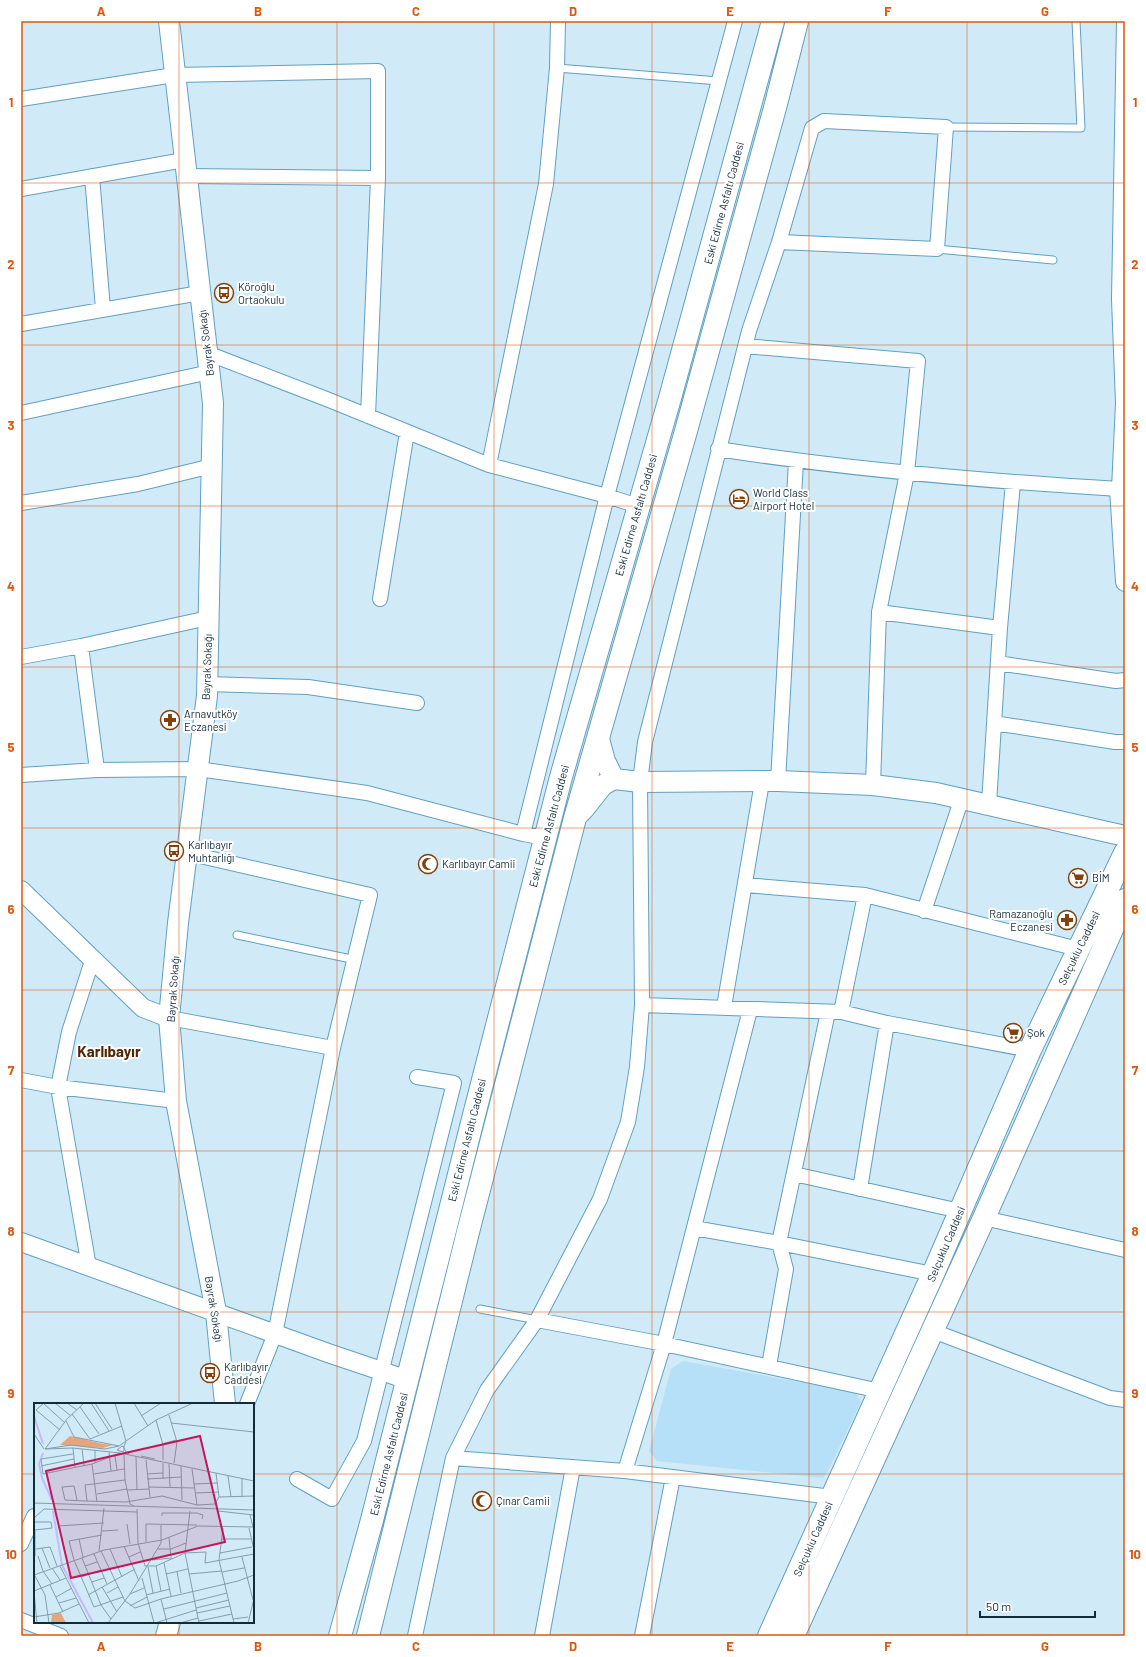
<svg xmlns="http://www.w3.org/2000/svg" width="1146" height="1657" viewBox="0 0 1146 1657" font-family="Barlow,sans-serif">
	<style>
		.built { fill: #b5e0f7 }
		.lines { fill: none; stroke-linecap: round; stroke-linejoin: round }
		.service-casing { stroke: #60a0c0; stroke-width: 9 }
		.minor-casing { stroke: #60a0c0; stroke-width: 16 }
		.tertiary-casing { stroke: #60a0c0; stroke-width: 20 }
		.secondary-casing { stroke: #60a0c0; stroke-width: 22 }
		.primary-casing { stroke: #60a0c0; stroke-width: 24 }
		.trunk-casing { stroke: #60a0c0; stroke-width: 24 }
		.service { stroke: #fff; stroke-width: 7 }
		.minor { stroke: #fff; stroke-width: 14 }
		.tertiary { stroke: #fff; stroke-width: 18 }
		.secondary { stroke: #fff; stroke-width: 20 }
		.primary { stroke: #fff; stroke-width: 22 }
		.trunk { stroke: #fff; stroke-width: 22 }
		.grid { fill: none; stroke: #dd570e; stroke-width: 1; stroke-opacity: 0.55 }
		.labels { text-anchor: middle; stroke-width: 4; stroke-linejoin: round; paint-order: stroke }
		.street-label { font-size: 11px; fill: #112c39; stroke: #fff }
		.poi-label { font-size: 11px; fill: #112c39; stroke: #fff; text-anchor: start }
		.district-label { font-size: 15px; font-weight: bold; fill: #542704; stroke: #fff }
		.inset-river { fill: none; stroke: #c5b9fd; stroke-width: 2 }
		.inset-road { fill: none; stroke: #849eac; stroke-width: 1 }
		.view { fill: #c2185b; fill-opacity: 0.15; stroke: #c2185b; stroke-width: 2 }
		.inset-edge { fill: none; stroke: #112c39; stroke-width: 2 }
		.neatline { fill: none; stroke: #dd570e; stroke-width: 1.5 }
		.grid-label { font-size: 13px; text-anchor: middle; font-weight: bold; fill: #dd570e }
	</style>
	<rect width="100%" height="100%" fill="#d1eaf8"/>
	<path class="built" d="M683,1361L855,1392L861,1402L829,1469L823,1478L657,1461L649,1451L671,1369Z"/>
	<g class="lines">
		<g class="service-casing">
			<path id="service" d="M557,68L719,81
				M946,127L1081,128L1076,21
				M937,249L1053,260
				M237,935L356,960
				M480,1309L537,1320"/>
		</g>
		<g class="minor-casing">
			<path id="minor" d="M21,99L174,75L378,71V178L368,416
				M92,176L103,309
				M186,176L378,178
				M21,189L184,160
				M21,324L200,293
				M745,346L918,361L907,473L879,612L873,785
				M207,353L329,400L489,465L607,496L638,506
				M21,413L210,372
				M718,449C851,470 984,481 1119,489L1123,403L1119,299L1124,21
				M489,465L546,184L557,68L558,21
				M21,503L138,484L212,466
				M380,599L407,432
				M879,612L1000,628
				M81,646L97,770
				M21,657L81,646L208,618
				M998,663L1116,681L1125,680
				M207,684L308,687L417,703
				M994,723L1115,742H1125
				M21,775L97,770L198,769L367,793L523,834L545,838
				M778,781L796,461
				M989,804L1000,628L1013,483
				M523,834L607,496L735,21
				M187,853L370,895L333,1048L275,1334L247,1404
				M745,885L865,895L1078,949
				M924,911L962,798
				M642,1005L841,1012L887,1023L1030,1050
				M724,1007L762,782
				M841,1012L865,895
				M169,1018L333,1048
				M21,1080L58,1087L176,1101
				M794,1174L960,1211
				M860,1189L887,1023
				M984,1218L1125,1250
				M694,1228L779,1243L933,1274
				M89,1267L58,1087L69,1032L93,958
				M537,1320L664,1344L880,1391
				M933,1331L1110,1398L1125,1400
				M769,1366L786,1269L779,1243L828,1012
				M453,1458L625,1471L832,1497
				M625,1471L664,1344L750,1010
				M297,1479L332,1499L364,1441L454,1083L417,1077
				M21,1544L34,1516
				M21,1620L61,1636
				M415,1636L453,1458L487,1390L537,1320L600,1199L628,1122L637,1067L642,1005L640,782L645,742L749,331L779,242L812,128L824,121L946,127L937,249L779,242
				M542,1636L573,1467
				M642,1636L673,1477"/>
		</g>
		<g class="tertiary-casing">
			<path id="tertiary" d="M1119,489L1125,582
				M21,890L143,1008L169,1018
				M21,1242L328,1353L408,1380"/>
		</g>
		<g class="secondary-casing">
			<path id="secondary" d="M169,21L213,403L207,696L178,923L169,1018L176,1101L216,1312L225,1404
				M598,735L605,761L614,779
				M575,818L584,809L603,785L614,779L640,782L778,781L873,785L936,793L1125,836
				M166,1636L170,1622"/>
		</g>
		<g class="primary-casing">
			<path id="primary" d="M769,1636L933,1274L1030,1050L1125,853
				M793,1636L984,1218L1125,900"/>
		</g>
		<g class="trunk-casing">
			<path id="trunk" d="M340,1636L372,1520L473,1119L561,777L670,398L773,21
				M368,1636L468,1232L575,818L686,431L776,104L797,21"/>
		</g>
		<use href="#service" class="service"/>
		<use href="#minor" class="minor"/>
		<use href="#tertiary" class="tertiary"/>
		<use href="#secondary" class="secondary"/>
		<use href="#primary" class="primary"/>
		<use href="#trunk" class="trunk"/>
	</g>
	<path class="grid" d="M179,21V1404M337,21V1636M494,21V1636M652,21V1636M809,21V1636M967,21V1636M21,183H1125M21,345H1125M21,506H1125M21,667H1125M21,828H1125M21,990H1125M21,1151H1125M21,1312H1125M21,1474H35M253,1474H1125M179,1622V1636"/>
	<defs>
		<g id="bus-ring" transform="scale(1)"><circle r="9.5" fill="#fff" stroke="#82410d" stroke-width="1.5"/><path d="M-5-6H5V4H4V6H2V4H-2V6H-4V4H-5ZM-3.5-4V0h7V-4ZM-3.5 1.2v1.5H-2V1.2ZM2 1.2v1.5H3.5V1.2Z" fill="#82410d"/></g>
		<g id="hotel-ring" transform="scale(1)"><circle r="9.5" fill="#fff" stroke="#82410d" stroke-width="1.5"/><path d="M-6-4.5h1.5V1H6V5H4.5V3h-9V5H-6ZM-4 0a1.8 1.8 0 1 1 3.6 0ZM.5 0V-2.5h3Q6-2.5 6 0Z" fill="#82410d"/></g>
		<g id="pharmacy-ring" transform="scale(1)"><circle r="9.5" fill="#fff" stroke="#82410d" stroke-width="1.5"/><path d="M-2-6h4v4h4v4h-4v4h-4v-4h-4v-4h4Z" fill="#82410d"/></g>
		<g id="mosque-ring" transform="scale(1)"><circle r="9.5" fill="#fff" stroke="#82410d" stroke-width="1.5"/><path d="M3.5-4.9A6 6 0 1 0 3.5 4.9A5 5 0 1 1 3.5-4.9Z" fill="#82410d"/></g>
		<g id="supermarket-ring" transform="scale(1)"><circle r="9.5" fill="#fff" stroke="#82410d" stroke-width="1.5"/><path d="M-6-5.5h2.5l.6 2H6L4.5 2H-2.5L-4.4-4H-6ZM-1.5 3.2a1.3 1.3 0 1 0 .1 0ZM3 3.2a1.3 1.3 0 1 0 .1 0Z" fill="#82410d"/></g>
	</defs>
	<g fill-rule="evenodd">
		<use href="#bus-ring" x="224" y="293"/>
		<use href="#hotel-ring" x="739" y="499"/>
		<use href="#pharmacy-ring" x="170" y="720"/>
		<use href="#bus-ring" x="174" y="851"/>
		<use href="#mosque-ring" x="428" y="864"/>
		<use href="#supermarket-ring" x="1078" y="878"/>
		<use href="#pharmacy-ring" x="1067" y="920"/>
		<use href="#supermarket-ring" x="1013" y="1033"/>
		<use href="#bus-ring" x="210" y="1373"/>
		<use href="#mosque-ring" x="482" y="1501"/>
	</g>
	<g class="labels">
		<g class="street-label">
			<text transform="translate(724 203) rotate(-75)" y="4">Eski Edirne Asfaltı Caddesi</text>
			<text transform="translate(206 343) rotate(-97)" y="4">Bayrak Sokağı</text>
			<text transform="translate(636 515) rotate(-74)" y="4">Eski Edirne Asfaltı Caddesi</text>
			<text transform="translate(207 667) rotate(-88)" y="4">Bayrak Sokağı</text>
			<text transform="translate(549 826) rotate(-75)" y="4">Eski Edirne Asfaltı Caddesi</text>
			<text transform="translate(1079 948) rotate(-64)" y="4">Selçuklu Caddesi</text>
			<text transform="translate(173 989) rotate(-86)" y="4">Bayrak Sokağı</text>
			<text transform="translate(467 1140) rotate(-76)" y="4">Eski Edirne Asfaltı Caddesi</text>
			<text transform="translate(946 1244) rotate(-67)" y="4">Selçuklu Caddesi</text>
			<text transform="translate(214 1309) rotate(81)" y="4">Bayrak Sokağı</text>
			<text transform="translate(389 1454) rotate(-76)" y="4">Eski Edirne Asfaltı Caddesi</text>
			<text transform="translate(813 1539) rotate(-66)" y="4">Selçuklu Caddesi</text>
		</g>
		<g class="poi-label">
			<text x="238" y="291">Köroğlu<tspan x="238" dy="13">Ortaokulu</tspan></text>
			<text x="753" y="497">World Class<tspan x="753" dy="13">Airport Hotel</tspan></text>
			<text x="184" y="718">Arnavutköy<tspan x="184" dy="13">Eczanesi</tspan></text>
			<text x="188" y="849">Karlıbayır<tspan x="188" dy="13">Muhtarlığı</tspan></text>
			<text x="442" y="868">Karlıbayır Camii</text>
			<text x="1092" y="882">BİM</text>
			<text x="1053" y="918" text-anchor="end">Ramazanoğlu<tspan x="1053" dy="13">Eczanesi</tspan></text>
			<text x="1027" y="1037">Şok</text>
			<text x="224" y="1371">Karlıbayır<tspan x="224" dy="13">Caddesi</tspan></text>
			<text x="496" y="1505">Çınar Camii</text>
		</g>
		<g class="district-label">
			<text x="109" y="1057">Karlıbayır</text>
		</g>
	</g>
	<g transform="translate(34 1403)">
		<rect width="220" height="220" fill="#d1eaf8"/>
		<path d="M36,33L69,41L79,42L69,45L26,42ZM27,210L32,220H17L18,212Z" fill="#e7a57d"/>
		<path class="inset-river" d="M0,13L9,41M9,50L5,61L8,75L18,97M19,108L28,162L59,220"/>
		<path class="inset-road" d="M9,0L31,20M10,0L2,7L26,27M21,0L37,13M33,0L43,7M57,0L75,28M61,0L78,26M81,0L92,38M100,0L114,23M159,0L122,17L85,43L71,46L37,42L11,46L39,45L86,50L220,78M46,4L65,31M38,11L56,36M135,12L143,39L140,60M107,13L127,0M122,17L129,42V57M32,18L40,34L85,43M137,20L220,29M0,31L10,46M56,36L88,23M92,39L90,43V47L89,49L83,47L88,43L90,44V45L92,49L95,51M128,41L142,37M39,45L41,65M11,46L33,16L50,0M48,46L50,62M75,49L77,68M39,51L7,56L9,71L58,61L86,50M90,52L91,77L96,101L100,103M81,53L83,67M107,53L121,56M102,54L103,87M112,57L116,94M61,60V47M129,60V76M58,61L63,99M135,61L136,84M7,63L40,56M147,63L148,97M158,66L163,102M60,71L90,66M113,71L129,70M194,73L197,94M208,75V94M113,76L147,74M160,81L183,80M114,84L160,85M93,87L115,86M161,90L185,89M63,91L93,86M185,94L220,93M43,97L40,83L28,84L31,97L51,98L92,99L128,93L163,102L181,101L185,94L182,70M53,98L51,82L91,77M0,100L220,107M103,106L104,140L111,163H122L151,150L172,149L171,160L220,151M156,108L151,150L165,220M184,108L220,112M216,112L219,124M128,113V110H163L169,112L168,116M0,115L10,106L103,109M0,119H17L18,125L1,127V153M93,121L96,141M24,123L70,120M189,125L185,157L200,220M215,125L220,147M68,128L84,127M68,132L35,138L40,157L60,204L89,194M135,135L137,154M45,136L49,154M187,136H217M112,139V121L163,122M90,143L105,178M8,145L16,165M2,146L16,144L23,163M76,146L88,174M124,146H137L152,140M65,148L70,105M67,148L91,198L101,205L127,196L204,178L220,172M186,150L218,144M60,151L73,181M4,153L9,168L18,181M95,154L106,149M208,154L219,197M48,155L67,202L77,216M118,157L138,155M130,160L137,193M26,163L55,220M51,163L63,159M122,163L127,188M114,164L119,190M18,165L26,177M143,169L147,190M188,169L210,165M0,171L11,192L15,220M132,171L154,166M155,171L188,168M0,172L70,147L128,137L164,123L220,124M47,174L67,167M108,175L120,220M58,179L70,175M16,182L29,209M68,184L83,209M0,188L32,175M0,189L3,220M73,190L84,184M96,191L110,185M54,192L101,166M112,192L136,186M22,194L38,185M127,196L133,220M25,200L42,195M96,203L113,194M162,205L195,197M130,206L193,190M163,210L196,203M0,214L25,210L45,201M199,216L214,214M165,218L198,211M74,220L96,191L127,140V122M121,220L162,207M146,220L164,215M214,220L220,196"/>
		<path class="view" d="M166,33L191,139L37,175L12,68Z"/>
		<rect width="220" height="220" class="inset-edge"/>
	</g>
	<rect width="1146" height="1657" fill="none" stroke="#ffffff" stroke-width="44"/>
	<path d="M980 1611v6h115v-6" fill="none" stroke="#112c39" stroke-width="2"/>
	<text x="986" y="1611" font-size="12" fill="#112c39" stroke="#ffffff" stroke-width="3" paint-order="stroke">50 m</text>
	<rect x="22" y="22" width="1102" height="1613" class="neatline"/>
	<g class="grid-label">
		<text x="101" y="16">A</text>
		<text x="258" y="16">B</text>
		<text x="416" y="16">C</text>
		<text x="573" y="16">D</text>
		<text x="730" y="16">E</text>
		<text x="888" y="16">F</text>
		<text x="1045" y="16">G</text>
		<text x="11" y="107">1</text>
		<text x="1135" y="107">1</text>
		<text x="11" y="269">2</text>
		<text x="1135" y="269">2</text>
		<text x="11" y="430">3</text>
		<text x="1135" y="430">3</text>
		<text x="11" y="591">4</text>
		<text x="1135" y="591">4</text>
		<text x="11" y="752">5</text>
		<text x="1135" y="752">5</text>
		<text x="11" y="914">6</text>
		<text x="1135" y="914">6</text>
		<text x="11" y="1075">7</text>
		<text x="1135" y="1075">7</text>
		<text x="11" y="1236">8</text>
		<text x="1135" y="1236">8</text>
		<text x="11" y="1398">9</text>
		<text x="1135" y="1398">9</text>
		<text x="11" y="1559">10</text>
		<text x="1135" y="1559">10</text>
		<text x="101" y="1651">A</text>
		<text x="258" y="1651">B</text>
		<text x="416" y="1651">C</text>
		<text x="573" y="1651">D</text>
		<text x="730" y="1651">E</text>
		<text x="888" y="1651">F</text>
		<text x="1045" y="1651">G</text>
	</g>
</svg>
